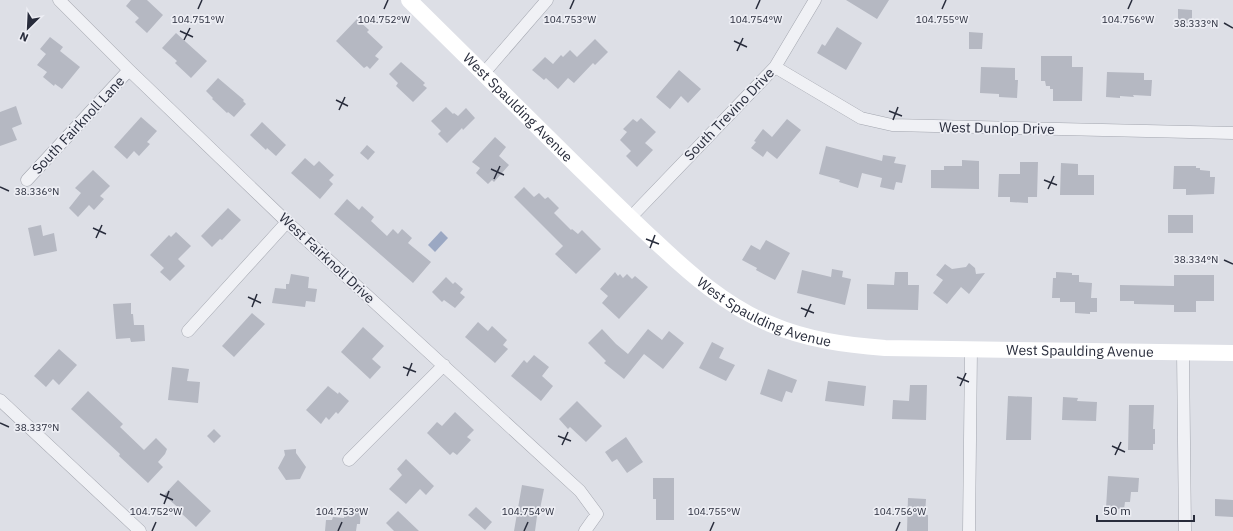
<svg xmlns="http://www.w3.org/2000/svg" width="1233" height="531" viewBox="0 0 1233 531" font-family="'IBM Plex Sans',sans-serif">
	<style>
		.water { fill: #9ba8c3 }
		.building { fill: #b5b8c2 }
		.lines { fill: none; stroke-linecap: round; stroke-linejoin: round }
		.street-casing { stroke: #a3a6af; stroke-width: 13 }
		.street { stroke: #f0f1f5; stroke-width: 12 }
		.secondary { stroke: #fff; stroke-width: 16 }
		.ticks { fill: none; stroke: #282c3b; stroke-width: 1.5 }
		.labels { text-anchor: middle; stroke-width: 3.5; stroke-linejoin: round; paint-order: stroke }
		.street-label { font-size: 14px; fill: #282c3b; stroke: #edeef4 }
		.ticks-label { font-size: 10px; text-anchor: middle; fill: #282c3b; stroke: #edeef4; stroke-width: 3.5; stroke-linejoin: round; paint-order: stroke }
	</style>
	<rect width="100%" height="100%" fill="#dddfe6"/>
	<path class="water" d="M441,231L448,238L435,252L428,245Z"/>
	<path class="building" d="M131,0H147L163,15L147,33L135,22L139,18L126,6Z
		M846,0H889L877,19Z
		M1178,9L1192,10V23L1178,22Z
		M357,19L369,30L367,32L383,47L375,56L379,59L370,69L367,66L364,68L336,41Z
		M837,27L862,43L846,70L817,53L822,44L825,46Z
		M969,32L983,33L982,49H969Z
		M176,33L207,61L191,78L175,63L177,61L162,48Z
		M50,37L63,47L60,51L80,67L62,89L55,84L54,86L43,77L47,72L37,65L46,54L40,49Z
		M595,39L608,52L595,65L593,63L574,83L568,78L558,89L546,78L544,80L532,70L545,57L553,64L561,55L563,57L570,50L577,57Z
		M1041,56H1072V67H1083L1082,101H1053V89H1050V86H1046L1045,81H1041Z
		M401,62L425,83L423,85L427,88L413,102L396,86L398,83L389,74Z
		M981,67L1015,68V80H1018L1017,98L999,97V94L980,93Z
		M679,70L701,89L688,103L681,96L670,109L656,97Z
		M1107,72L1144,73V80H1152L1151,96L1133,95L1134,97L1120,96V98L1106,97Z
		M218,78L244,100L243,101L246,104L234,117L228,112L227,113L212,99L213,98L206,91Z
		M16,106L22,124L12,128L17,140L0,146V112Z
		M446,107L453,114L454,113L458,116L466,108L475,118L463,130L462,128L447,143L438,134L441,131L431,121Z
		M141,117L157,131L147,142L150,144L139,156L134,151L127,159L114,147Z
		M641,118L656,132L645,143L653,150L637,167L626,156L631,151L620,140L627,132L623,129L633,119L637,122Z
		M787,119L801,130L777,159L767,151L763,157L751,148L756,142L754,141L763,129L772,137Z
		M262,122L286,145L276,156L267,148L266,150L250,135Z
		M495,137L506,147L499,156L509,165L494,182L492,180L488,184L476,173L480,168L472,162Z
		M367,145L375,152L368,160L360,153Z
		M826,146L882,161L883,155L896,157L894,163L906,165L902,183L896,182L894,190L880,187L882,178L862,173L858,188L839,182L840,180L819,174Z
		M305,158L314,166L319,161L334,175L329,180L333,184L320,199L291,173Z
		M962,160L979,161V189L931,188V170H944V166H962Z
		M1020,162H1038L1037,197H1028V203L1010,202V197H998L999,174H1020Z
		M1061,163L1078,164V175H1094V195H1060Z
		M1174,166H1196V168H1200V170L1210,171V177H1215L1214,194L1186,195V189H1173Z
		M93,170L110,186L100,196L104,199L94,210L89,205L78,217L69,208L81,193L75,188Z
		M524,187L534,197L539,193L545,199L548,197L559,208L554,213L571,230L572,229L578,234L582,230L601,249L576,274L555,254L563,246L514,197Z
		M347,199L359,210L362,206L374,217L371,221L387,236L393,229L398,234L402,229L412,238L408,243L431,262L413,283L334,214Z
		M228,208L241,220L222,240L220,239L212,247L201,236Z
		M1168,215H1193V233H1168Z
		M41,225L43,236L54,233L57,251L34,256L28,228Z
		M176,232L191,246L178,259L185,266L170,281L160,272L164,268L150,255L169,235L171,237Z
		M766,240L790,253L775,280L756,270L757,268L742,260L751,245L760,250Z
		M969,263L975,268L976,274L985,273L969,294L961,287L947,304L933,293L943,280L936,275L945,264L952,269L966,267Z
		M832,269L843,271L842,277L851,279L845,305L797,293L802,270L831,277Z
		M615,272L618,276L620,274L623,278L627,274L632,279L635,276L648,287L619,319L602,303L608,296L600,289Z
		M895,272H908V285H919L918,310L867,309V284L894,285Z
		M1056,272L1072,273V275H1079V282L1092,283L1091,298H1097V312H1090V314L1075,313V302H1060V298H1052L1053,278H1056Z
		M291,274L309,277L308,288L317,289L315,302L306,301L305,307L272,303L275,288L286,289V284H289Z
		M1174,275H1214V301H1196V312H1174V305L1134,304V301H1120V285L1174,286Z
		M446,277L453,284L455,282L463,289L460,293L465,297L455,308L444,300L442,302L432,292Z
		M131,303V314H133L134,325H144L145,341L131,342L130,338L116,339L113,304Z
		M252,313L265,324L234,357L222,346Z
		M478,322L488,331L492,326L507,340L503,345L508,349L495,363L465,337Z
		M363,327L384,346L372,359L381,367L370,379L341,352Z
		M602,329L616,344L628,354L648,329L662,340L669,331L684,343L663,369L644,354L624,379L604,363L606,361L588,343Z
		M712,342L724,348L719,358L735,365L726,381L699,368Z
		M59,349L77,365L59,385L53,379L46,387L34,376Z
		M534,355L549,367L542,376L553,386L541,401L511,376L524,360L527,363Z
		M172,367L189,369L187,381L200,382L198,403L168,400Z
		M768,369L797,380L792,393L786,391L782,402L760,394Z
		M828,381L866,386L864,406L825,401Z
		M910,385H927L926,420L892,419L893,400L909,401Z
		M328,386L338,394L339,392L349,401L338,414L336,412L329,420L326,417L321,424L306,410Z
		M88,391L123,424L120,427L144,450L156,438L167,449L165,454L158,462L163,467L148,483L119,456L120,454L71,409Z
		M1008,396L1032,397L1031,440H1006Z
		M1063,397L1078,398L1077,401L1097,402L1096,421L1062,420Z
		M577,401L602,426L586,442L570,427L568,429L559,419Z
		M1129,405H1154L1153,429H1155V444H1153V450H1128Z
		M455,412L474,430L467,437L471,440L457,455L453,452L450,455L427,433L437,422L442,426Z
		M214,429L221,436L214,443L207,436Z
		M626,437L643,462L627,473L617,459L612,462L605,452Z
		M296,449V453L306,467L300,479L286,480L278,468L285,455L284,450Z
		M406,459L434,486L426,495L420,489L406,504L389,489L402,475L397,469Z
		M1108,476L1139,478L1138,492H1131L1130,502H1125L1124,509L1106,508Z
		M653,478H674V520H656V499H653Z
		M178,480L211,511L196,527L181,513L183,512L164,495Z
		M522,485L544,489L540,509H538L535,531H514Z
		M908,498L926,499L925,515H928V531H907Z
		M1215,499L1233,500V517L1215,516Z
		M345,506L361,508L360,524H357L356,531H325L326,520H332L333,517L344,518Z
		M476,507L492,522L485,530L468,515Z
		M398,511L419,531H394L386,523Z"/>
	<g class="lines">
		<g class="street-casing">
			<path id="street" d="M59,0L129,70L287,222L580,491L597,514L585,531
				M775,67L861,118L892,125L1233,133
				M484,73L547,0
				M27,180L129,70
				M630,218L775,67L815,0
				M188,331L287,222
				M1183,352L1185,531
				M0,400L140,531
				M349,460L444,365
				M969,531L971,350"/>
		</g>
		<use href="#street" class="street"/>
		<path class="secondary" id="s1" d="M409,0C466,56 523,112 580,169C605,193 629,217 655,241C689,273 726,306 770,324C807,340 846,345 885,348L1233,353"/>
	</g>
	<path class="ticks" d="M198,9L202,0M384,9L388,0M570,9L574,0M756,9L760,0M942,9L946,0M1128,9L1132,0M1224,23L1233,28M180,31L193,37M184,40L190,28M734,41L747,47M737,51L743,38M336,100L348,106M339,110L345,97M889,111L902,116M893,120L898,107M491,169L504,175M494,179L500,166M1044,180L1057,185M0,187L9,191M1048,189L1054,176M93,228L106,234M96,238L102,225M646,239L659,244M650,248L655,235M1224,260L1233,264M248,297L261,303M252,307L257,294M801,308L814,313M805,317L811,304M403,367L416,372M407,376L412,363M957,377L969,382M960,386L966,373M0,423L9,427M558,436L571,441M562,445L568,432M1112,446L1125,452M1115,455L1121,442M160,494L173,500M164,504L169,491M152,531L156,522M338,531L342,522M524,531L528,522M710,531L714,522M896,531L900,522"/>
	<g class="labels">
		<g class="street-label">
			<text dy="5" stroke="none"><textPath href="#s1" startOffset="153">West Spaulding Avenue</textPath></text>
			<text transform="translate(729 114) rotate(-46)" y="5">South Trevino Drive</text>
			<text transform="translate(78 125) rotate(-47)" y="5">South Fairknoll Lane</text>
			<text transform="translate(997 128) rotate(1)" y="5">West Dunlop Drive</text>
			<text transform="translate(327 258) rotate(43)" y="5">West Fairknoll Drive</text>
			<text dy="5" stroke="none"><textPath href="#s1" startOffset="477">West Spaulding Avenue</textPath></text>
			<text dy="5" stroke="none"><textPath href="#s1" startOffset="800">West Spaulding Avenue</textPath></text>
		</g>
	</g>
	<g class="ticks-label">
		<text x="198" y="23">104.751°W</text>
		<text x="384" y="23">104.752°W</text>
		<text x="570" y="23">104.753°W</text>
		<text x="756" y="23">104.754°W</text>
		<text x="942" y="23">104.755°W</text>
		<text x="1128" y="23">104.756°W</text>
		<text x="1196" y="27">38.333°N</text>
		<text x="37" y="195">38.336°N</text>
		<text x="1196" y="263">38.334°N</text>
		<text x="37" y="431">38.337°N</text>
		<text x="156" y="515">104.752°W</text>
		<text x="342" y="515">104.753°W</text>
		<text x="528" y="515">104.754°W</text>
		<text x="714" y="515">104.755°W</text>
		<text x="900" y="515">104.756°W</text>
	</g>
	<g transform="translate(28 28) rotate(204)" stroke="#edeef4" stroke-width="3" paint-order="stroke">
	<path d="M0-3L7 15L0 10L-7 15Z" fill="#282c3b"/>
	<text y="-6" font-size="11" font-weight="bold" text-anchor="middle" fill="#282c3b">N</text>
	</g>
	<path d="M1097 515v6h97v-6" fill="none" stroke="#282c3b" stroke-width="2"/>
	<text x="1103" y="515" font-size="12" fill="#282c3b" stroke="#edeef4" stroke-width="3" paint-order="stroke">50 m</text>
</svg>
